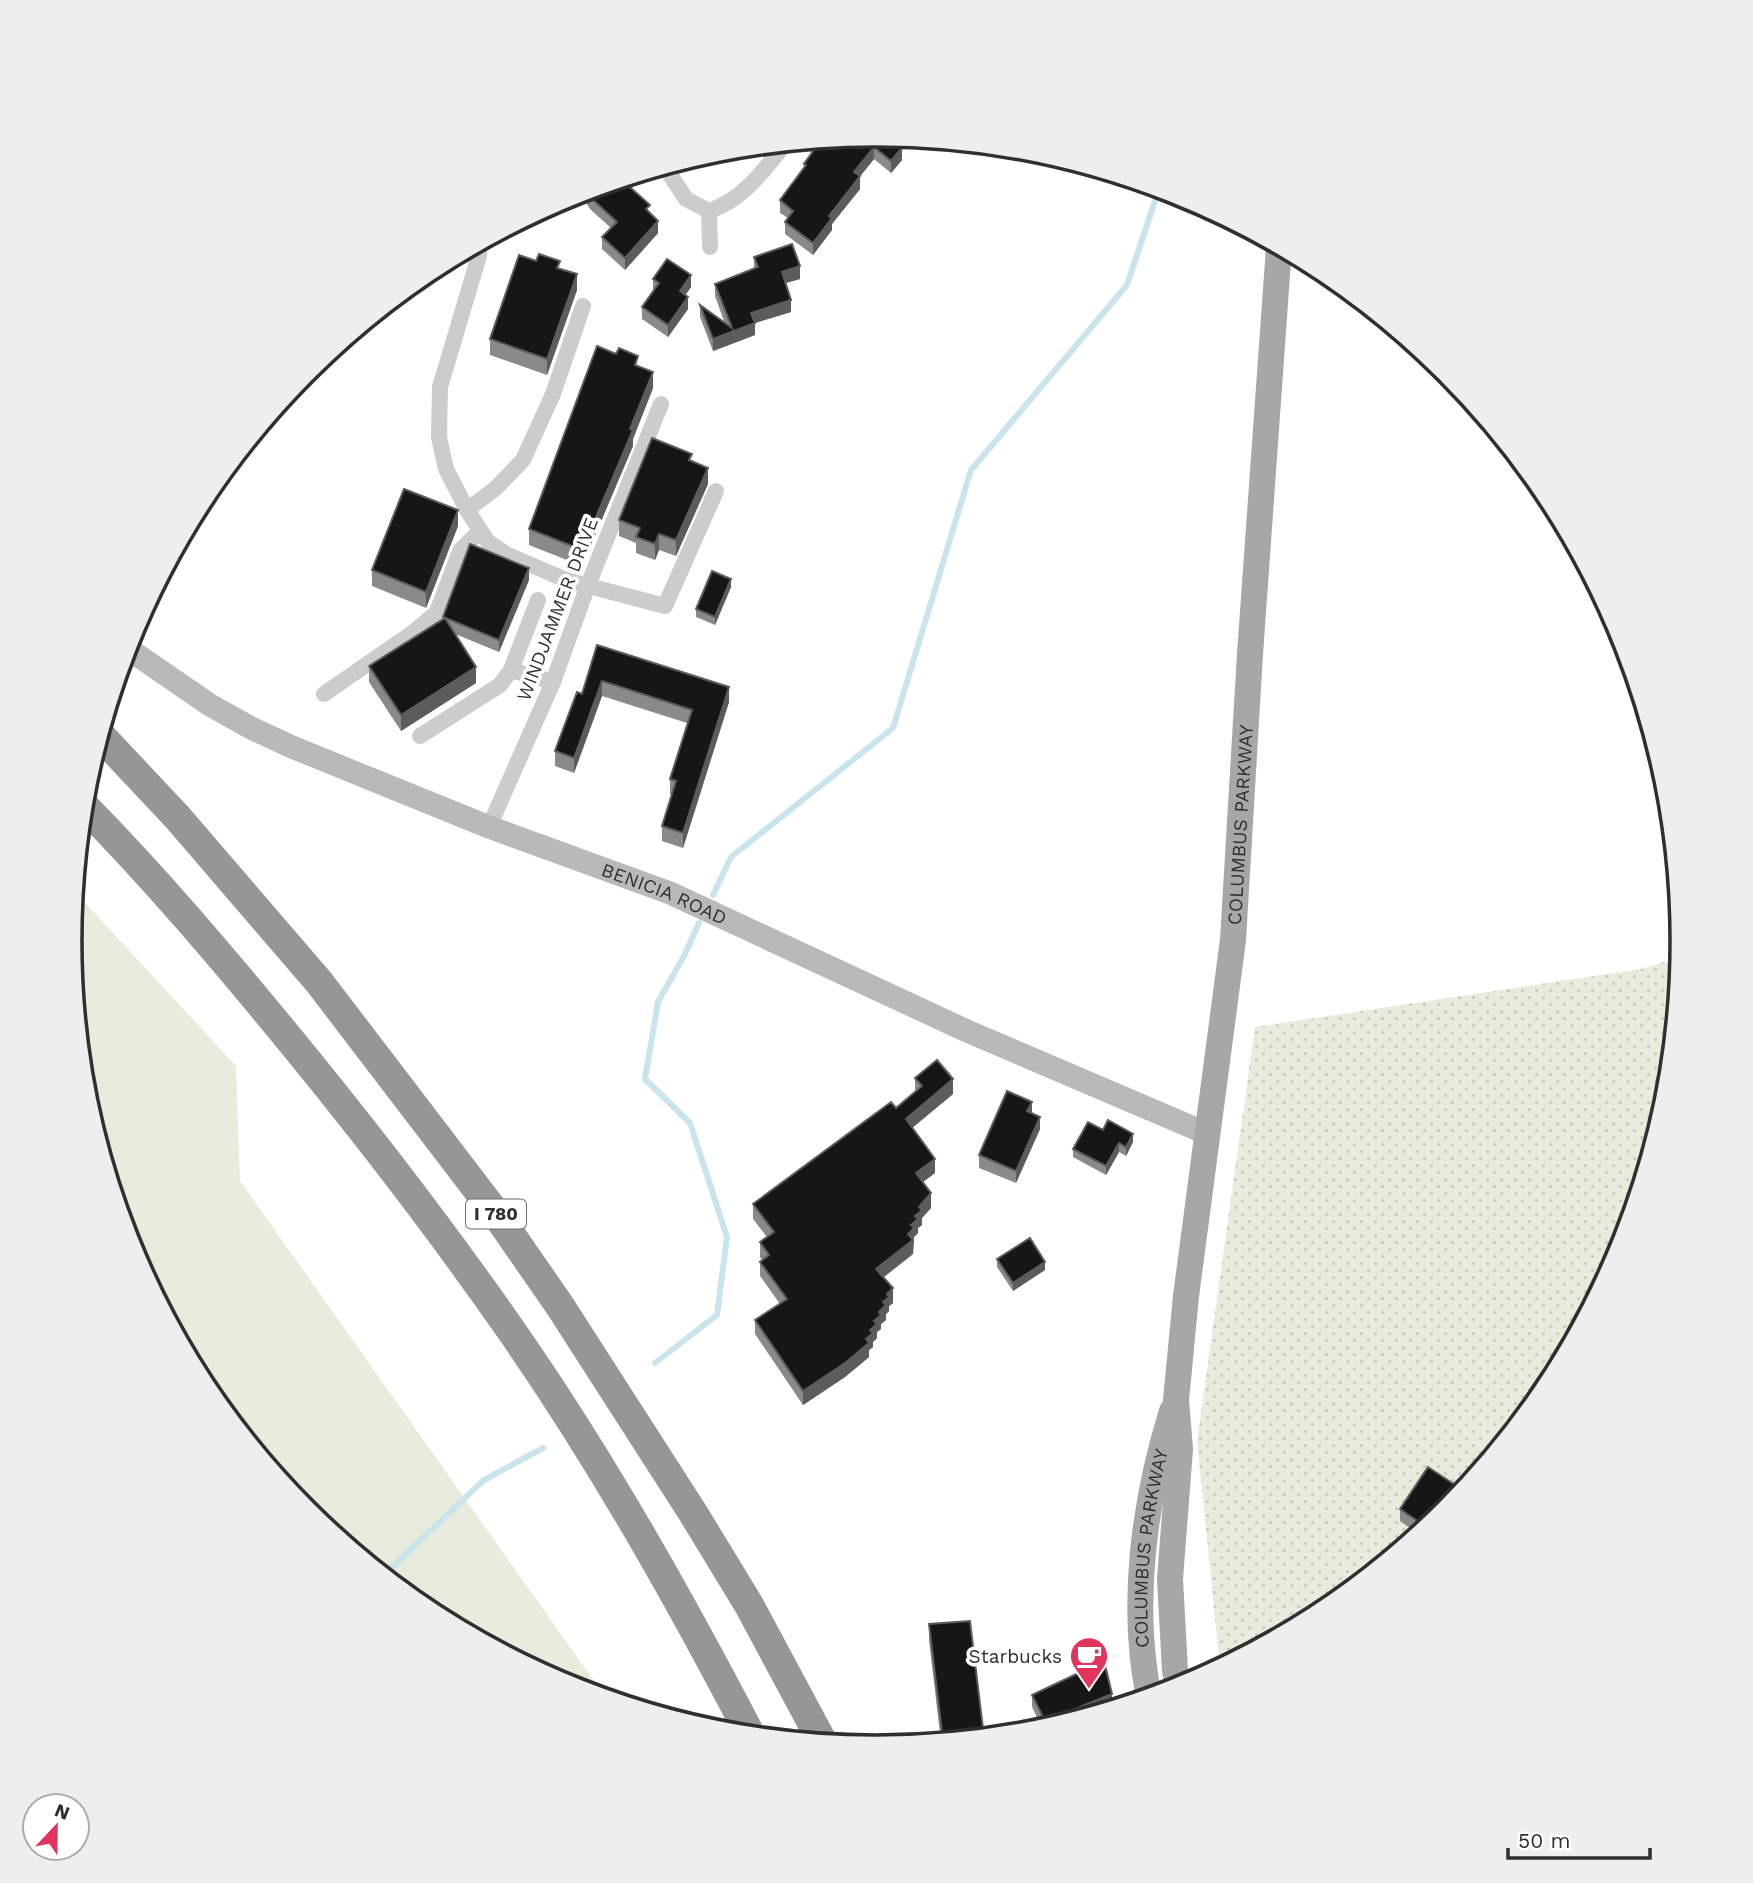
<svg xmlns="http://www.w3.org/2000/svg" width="1753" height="1883" viewBox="0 0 1753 1883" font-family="'Work Sans',sans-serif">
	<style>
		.grass { fill: url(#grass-dots) }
		.park { fill: #e7ecdd }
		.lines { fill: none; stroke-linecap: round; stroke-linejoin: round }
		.stream { stroke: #cae4eb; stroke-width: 6 }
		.street { stroke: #ccc; stroke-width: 16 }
		.secondary { stroke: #b9b9b9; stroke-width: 23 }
		.primary { stroke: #a7a7a7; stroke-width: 26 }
		.highway { stroke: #969696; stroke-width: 30 }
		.wall { fill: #8a8a8a }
		.shaded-wall { fill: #5c5c5c }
		.building { fill: #161616; stroke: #5c5c5c; stroke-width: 2 }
		.labels { text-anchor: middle; stroke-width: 7; stroke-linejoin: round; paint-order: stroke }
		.shield { fill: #fff; stroke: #6d6d6d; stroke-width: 2 }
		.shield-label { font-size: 18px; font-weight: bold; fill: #2f2f2f }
		.street-label { font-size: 19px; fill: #2f2f2f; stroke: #fff }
		.poi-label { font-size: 19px; fill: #2f2f2f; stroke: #fff; text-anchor: end }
		.rim { fill: none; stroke: #2f2f2f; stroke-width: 3.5 }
	</style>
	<defs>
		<pattern id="grass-dots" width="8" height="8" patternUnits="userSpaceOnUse" patternTransform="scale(1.75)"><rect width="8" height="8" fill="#e7ecdd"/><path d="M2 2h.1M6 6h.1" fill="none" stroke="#c6cbbe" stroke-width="1.8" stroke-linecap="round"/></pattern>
	</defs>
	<rect width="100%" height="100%" fill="#fff"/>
	<path class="grass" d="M1681,957L1667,1099L1621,1250L1547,1390L1446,1512L1324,1612L1220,1668L1197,1441L1255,1027L1641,969Z"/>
	<path class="park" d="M75,892L236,1066L240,1181L606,1698L567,1686L428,1612L306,1511L206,1389L131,1250L85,1098L70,941Z"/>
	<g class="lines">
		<path class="stream" d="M713,895L731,857L893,728L971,470L1127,285L1159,189
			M655,1363L717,1315L727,1237L690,1123L645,1079L658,1002L684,956L699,923
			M388,1579L392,1567L484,1480L543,1448"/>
		<path class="street" d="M665,167L686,199L709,211C743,200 763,171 785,144
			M709,211L710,247
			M480,243L479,256L440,387L439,437L446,469L467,510L488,542L506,554L566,580L665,606L716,491
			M467,510L496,488L523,460L553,394L583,306
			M511,670L553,682
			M324,694L415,631L437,612L460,551L480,531
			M420,736L500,685L511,670L538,600
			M489,827L553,682L588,585L661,404"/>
		<path class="secondary" id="s1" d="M127,648L210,705L251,728L292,747L489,827L670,893L967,1031L1208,1134"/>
		<g class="primary">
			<path id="s2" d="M1179,1688L1175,1671L1170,1579L1180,1449L1176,1400L1186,1296L1233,940L1250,654L1279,247"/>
			<path id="s3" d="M1149,1697C1130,1605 1144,1501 1172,1411"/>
		</g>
		<path class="highway" d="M100,735L178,818L319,982L497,1215L560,1306L693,1513L749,1605L823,1743
			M83,805C155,878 221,956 286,1035C365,1131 442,1231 513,1333C602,1461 679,1598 751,1736"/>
	</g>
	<path class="wall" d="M894,141L902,160L891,173L874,159L860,176V189L832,224V230L813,255L785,234V222L788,218L780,213V200L804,168V164Z
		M734,149L729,156L722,150Z
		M717,151L709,162L701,156Z
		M633,177V187L631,188L650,213L658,233L625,270L602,249V237L611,228L590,209L580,193Z
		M754,257L800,279L786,283L791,312L755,323V335L713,351L700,317V305L725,324L715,296V284L754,268Z
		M560,269L577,290L547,375L490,355V339Z
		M653,279L691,287L685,295L688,309L668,337L642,319V307L653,291Z
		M638,366L653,388L633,439V446L582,566L529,545V529Z
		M692,461L708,484L676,556L659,550L655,560L636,553V543L619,536V520Z
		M458,526L426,608L372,586V570Z
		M529,580L499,652L455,634L476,683L401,731L369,682V666L443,619V617Z
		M731,587L715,625L696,617V609Z
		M597,645L729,702L683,848L662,841V826L672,795L670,794V779L687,723L602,696L574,773L555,766V751L582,694Z
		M915,1078L953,1094L912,1128L935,1173L923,1182L931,1208L922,1218V1225L918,1228V1233L914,1237L913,1254L884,1277L893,1303L889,1306V1311L886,1314V1320L881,1324V1329L877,1332V1338L873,1342V1347L869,1350V1357L845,1377L803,1405L755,1334V1320L780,1304L760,1276V1262L762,1260L760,1257V1242L767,1237L753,1219V1204L896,1108L915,1092Z
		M1032,1113L1040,1129L1016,1183L979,1168V1155Z
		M1103,1130L1133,1142L1126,1156L1119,1152L1106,1175L1073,1157V1149Z
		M997,1259L1045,1270L1013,1291L997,1267Z
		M1400,1509L1446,1512L1419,1534L1400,1521Z
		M929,1624L984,1737L941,1742L929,1640Z
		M1032,1695L1112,1706L1085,1717L1043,1730L1032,1707Z"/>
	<path class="shaded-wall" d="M889,136L898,137L888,149Z
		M874,147V159L854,184V172Z
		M902,148V160L891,173V161Z
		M717,151L709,162V153Z
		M860,176V189L832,224V230L813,255V243L829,216Z
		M633,177V187L623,193V181Z
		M658,221V233L625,270V258Z
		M800,266V279L782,284V272Z
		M577,274V290L547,375V359Z
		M691,275V287L680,303V291Z
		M688,297V309L668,337V325Z
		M791,300V312L755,323V335L713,351V339L751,324V313Z
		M653,372V388L633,439V446L582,566V550Z
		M708,468V484L676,556V540Z
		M458,510V526L426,608V592Z
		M659,534V550L655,560V544Z
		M529,568V580L499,652V640Z
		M731,579V587L715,625V617Z
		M476,667V683L401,731V715Z
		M602,681V696L574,773V758Z
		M729,687V702L683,848V833Z
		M953,1079V1094L906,1133V1119Z
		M1032,1102V1114L1027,1111Z
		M1040,1117V1129L1016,1183V1171Z
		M1133,1134V1142L1126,1156V1147Z
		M1119,1143V1152L1106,1175V1166Z
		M935,1159V1173L916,1187V1173Z
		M931,1193V1208L922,1218V1225L918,1228V1233L914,1237L913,1254L876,1283V1269L908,1234L919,1207Z
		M1045,1262V1270L1013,1291V1283Z
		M893,1288V1303L889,1306V1311L886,1314V1320L881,1324V1329L877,1332V1338L873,1342V1347L869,1350V1357L845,1377L803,1405V1391L866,1339L887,1294Z
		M1112,1694V1706L1085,1717L1045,1729V1721Z"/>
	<path class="building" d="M877,135L889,136L902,148L891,161L874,147L854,172L860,176L829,216L832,218L813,243L785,222L793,211L780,200L806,165L804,164L821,140Z
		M628,178L623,181L650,205L646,209L658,221L625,258L602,237L617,222L590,197L586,191Z
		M792,244L800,266L782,272L791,300L751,313L755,323L713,339L700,305L732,328L715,284L758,267L754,257Z
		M539,254L560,261L557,268L577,274L547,359L490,339L519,255L536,261Z
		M667,259L691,275L680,291L688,297L668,325L642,307L659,283L653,279Z
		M597,346L616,354L619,348L638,356L635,365L653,372L630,429L633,430L582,550L529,529Z
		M652,438L692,454L689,460L708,468L676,540L659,534L655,544L636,537L640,528L619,520Z
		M404,489L458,510L426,592L372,570Z
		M470,544L529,568L499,640L443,617Z
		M712,571L731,579L715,617L696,609Z
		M445,618L476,667L401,715L369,666Z
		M597,645L729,687L683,833L662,826L676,781L670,779L692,710L602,681L574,758L555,751L577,692L582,694Z
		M937,1060L953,1079L906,1119L935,1159L916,1173L931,1193L919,1207L922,1210L915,1216L918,1219L911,1225L914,1228L908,1234L913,1240L876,1269L893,1288L887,1294L889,1297L883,1302L886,1305L879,1312L881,1315L874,1321L877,1324L870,1330L873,1333L866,1339L869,1343L845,1363L803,1391L755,1320L787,1299L760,1262L769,1255L760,1242L774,1232L753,1204L891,1102L896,1108L922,1086L915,1078Z
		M1007,1091L1032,1102L1027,1111L1040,1117L1016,1171L979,1155Z
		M1108,1120L1133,1134L1126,1147L1119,1143L1106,1166L1073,1149L1088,1122L1103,1130Z
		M1030,1238L1045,1262L1013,1283L997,1259Z
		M1428,1467L1464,1491L1446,1512L1428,1528L1400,1509Z
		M970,1621L984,1737L943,1741L929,1624Z
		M1104,1661L1112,1694L1045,1721L1032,1695Z"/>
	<defs>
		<g id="cafe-pin" transform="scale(2.0125)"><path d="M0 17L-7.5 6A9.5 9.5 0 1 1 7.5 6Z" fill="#e2355e" stroke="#fff"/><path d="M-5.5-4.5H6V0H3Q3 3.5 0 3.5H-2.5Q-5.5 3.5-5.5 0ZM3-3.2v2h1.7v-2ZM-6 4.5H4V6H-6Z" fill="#fff"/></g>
	</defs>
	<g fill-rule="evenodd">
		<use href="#cafe-pin" x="1089" y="1656"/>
	</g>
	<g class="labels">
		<rect class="shield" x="466" y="1199.5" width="60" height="29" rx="5"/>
		<g class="shield-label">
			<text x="496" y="1220">I 780</text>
		</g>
		<g class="street-label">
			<text transform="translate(557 609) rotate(-69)" y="7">WINDJAMMER DRIVE</text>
			<text dy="7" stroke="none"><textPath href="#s2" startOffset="868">COLUMBUS PARKWAY</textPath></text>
			<text dy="7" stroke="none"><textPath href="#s1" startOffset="593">BENICIA ROAD</textPath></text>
			<text dy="7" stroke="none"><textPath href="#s3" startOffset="150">COLUMBUS PARKWAY</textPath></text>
		</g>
		<g class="poi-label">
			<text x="1062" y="1663">Starbucks</text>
		</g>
	</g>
	<path d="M0 0H1753V1883H0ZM82 941a794 794 0 1 1 1588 0a794 794 0 1 1-1588 0Z" fill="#eee" fill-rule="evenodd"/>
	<path class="rim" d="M82 941a794 794 0 1 1 1588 0a794 794 0 1 1-1588 0Z"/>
	<g transform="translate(56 1827) rotate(22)"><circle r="33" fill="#ffffff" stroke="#acacac" stroke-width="2"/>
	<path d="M0-5L12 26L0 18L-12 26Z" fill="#e2355e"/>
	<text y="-10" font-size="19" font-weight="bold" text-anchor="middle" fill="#2f2f2f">N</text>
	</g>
	<path d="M1508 1848v10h142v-10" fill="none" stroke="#2f2f2f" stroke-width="3.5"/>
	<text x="1518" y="1848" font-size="21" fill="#2f2f2f" stroke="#ffffff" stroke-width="5" paint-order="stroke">50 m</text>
</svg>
